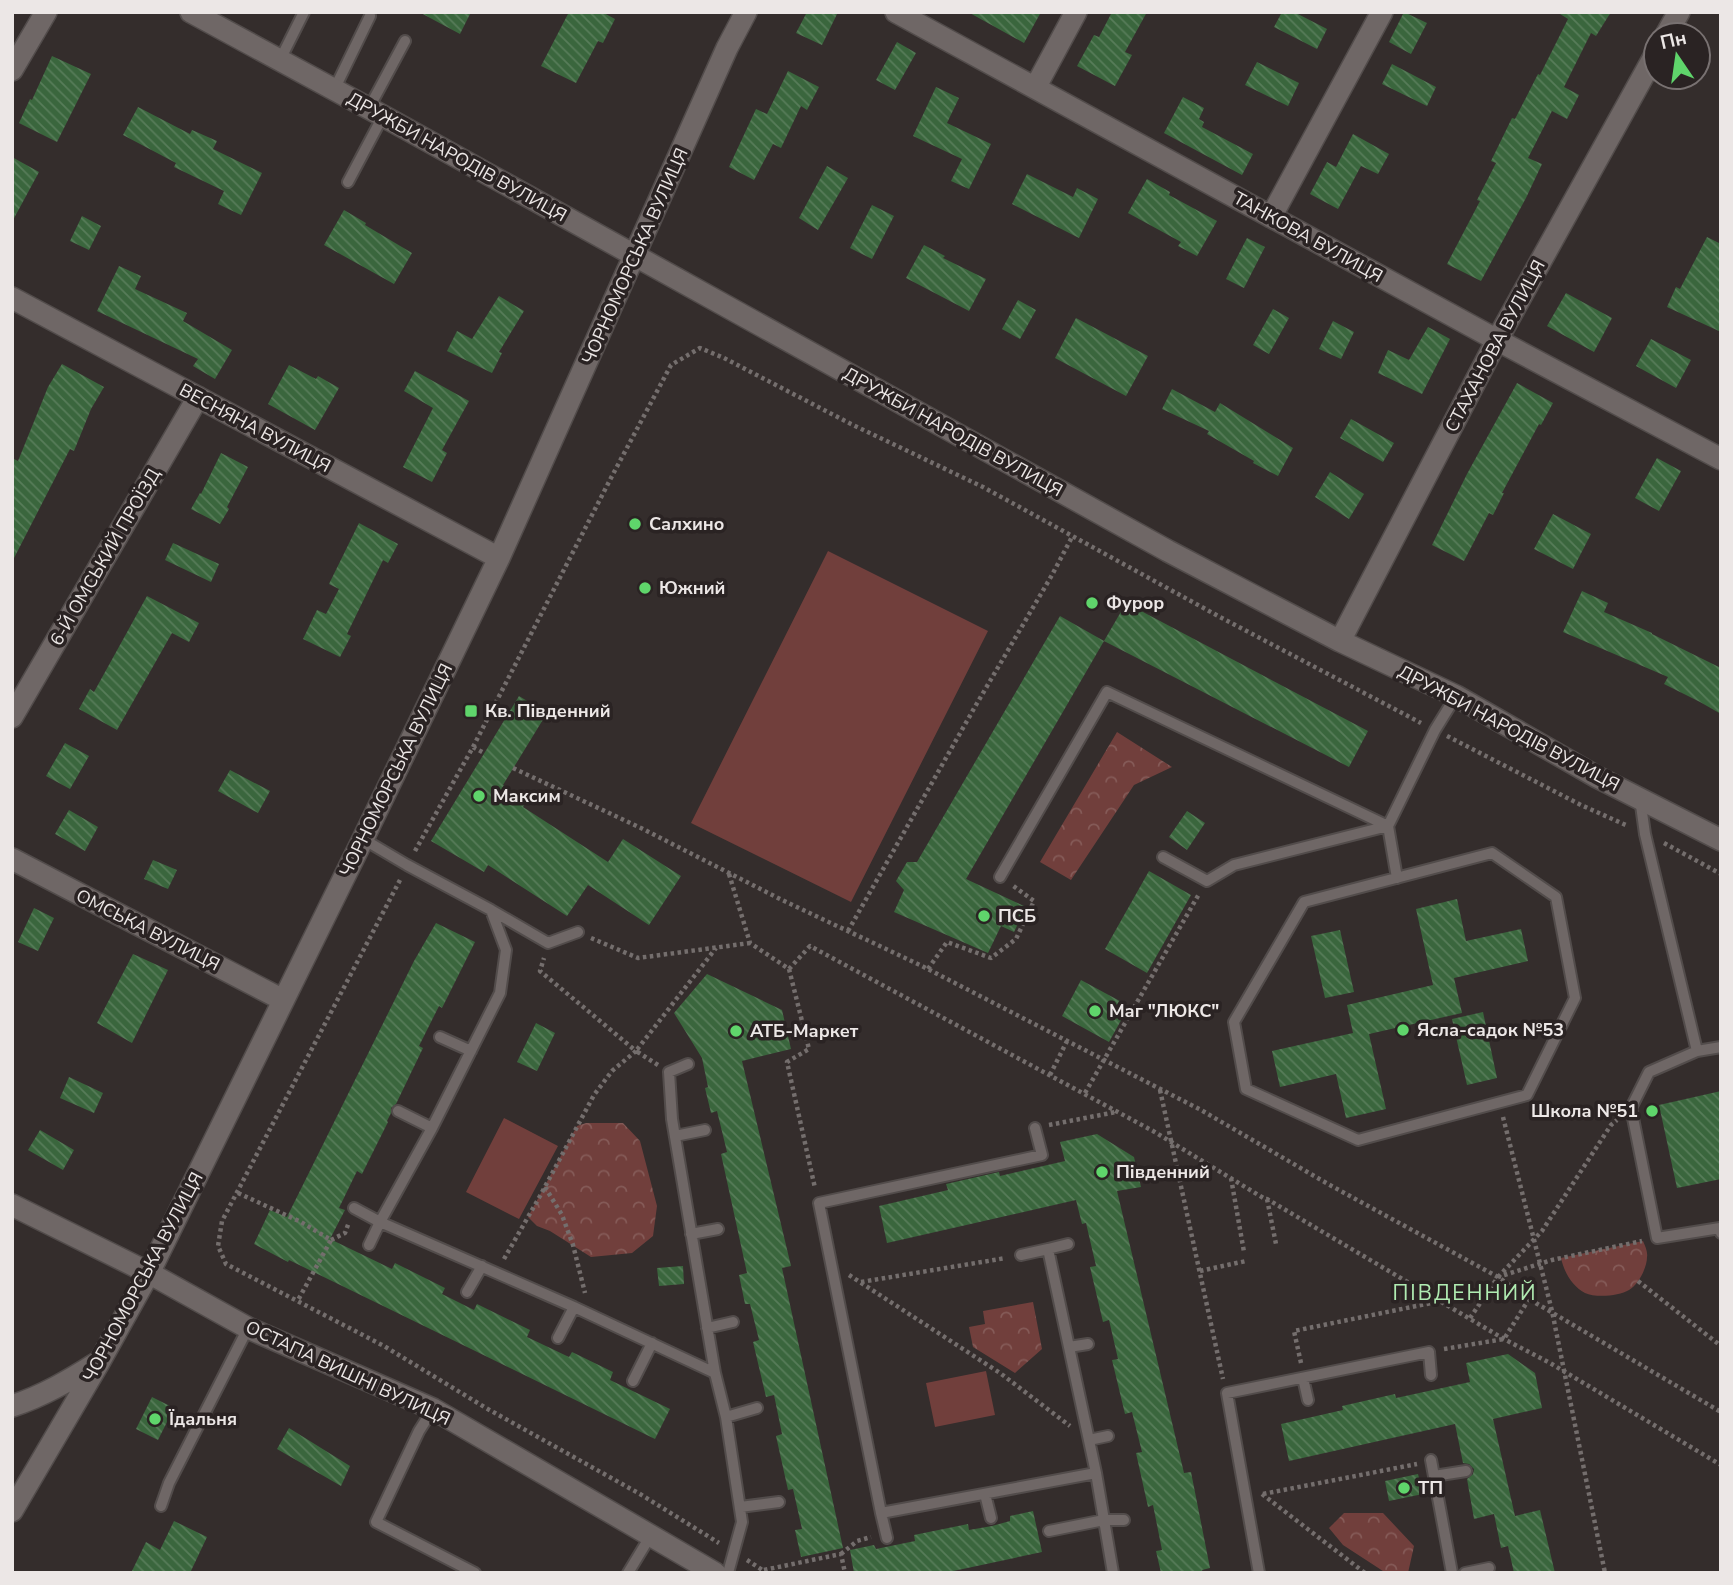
<svg xmlns="http://www.w3.org/2000/svg" width="1733" height="1585" viewBox="0 0 1733 1585" font-family="'Nunito Sans',sans-serif">
	<style>
		.green { fill: #713f3c }
		.forest { fill: url(#forest-crowns) }
		.building { fill: url(#building-back-hatch) }
		.lines { fill: none; stroke-linecap: round; stroke-linejoin: round }
		.lane-casing { stroke: #524c4b; stroke-width: 14 }
		.street-casing { stroke: #524c4b; stroke-width: 24 }
		.path { stroke: #746e6d; stroke-width: 4.5; stroke-dasharray: 3.5 3.5; stroke-linecap: butt }
		.lane { stroke: #6f6766; stroke-width: 10 }
		.street { stroke: #6f6766; stroke-width: 21 }
		.poi-dot { fill: #5fd56b; stroke: #2a2323; stroke-width: 2.5 }
		.labels { text-anchor: middle; stroke-width: 7; stroke-linejoin: round; paint-order: stroke }
		.street-label { font-size: 18px; fill: #ece7e6; stroke: #2a2323 }
		.poi-label { font-size: 18px; font-weight: bold; fill: #ece7e6; stroke: #2a2323; text-anchor: start }
		.quarter-label { font-size: 21px; letter-spacing: 2px; fill: #b0ecb2; stroke: #2a2323 }
	</style>
	<defs>
		<pattern id="forest-crowns" width="20" height="18" patternUnits="userSpaceOnUse" patternTransform="scale(1.75)"><rect width="20" height="18" fill="#713f3c"/><path d="M2 6a3 3 0 1 1 6 0M12 15a3 3 0 1 1 6 0" fill="none" stroke="#855b58"/></pattern>
		<pattern id="building-back-hatch" width="6" height="6" patternUnits="userSpaceOnUse" patternTransform="scale(1.75)"><rect width="6" height="6" fill="#3a663d"/><path d="M-1 5l2 2M0 0l6 6M5-1l2 2" fill="none" stroke="#577c59"/></pattern>
	</defs>
	<rect width="100%" height="100%" fill="#342d2c"/>
	<path class="green" d="M828,551L988,631L851,902L691,823Z
		M504,1118L558,1146L519,1219L466,1192Z
		M986,1371L995,1415L935,1427L926,1383Z"/>
	<path class="forest" d="M1117,732L1172,767L1134,785L1071,880L1040,862Z
		M586,1123H623L640,1141L657,1206L653,1236L632,1253L591,1257L550,1231L537,1226L528,1217L577,1126Z
		M1643,1241C1645,1246 1648,1252 1647,1257C1647,1268 1638,1285 1629,1290C1619,1296 1596,1298 1585,1293C1572,1286 1564,1272 1561,1258Z
		M1033,1302L1042,1349L1015,1373L973,1347L969,1327L985,1324L983,1311Z
		M1344,1513H1383L1414,1546L1408,1573H1386L1343,1545L1329,1528Z"/>
	<path class="building" d="M419,12H471L460,34Z
		M569,12H602L615,19L603,43L598,41L576,83L541,66Z
		M807,12H838L822,45L796,33Z
		M968,12H1041L1024,43Z
		M1112,12H1147L1125,52L1132,55L1115,86L1077,66L1094,35L1099,37Z
		M1282,12H1294L1327,29L1317,49L1274,27Z
		M1404,12L1427,23L1411,54L1389,42Z
		M1557,12H1611L1596,36L1591,33L1564,87L1579,95L1567,119L1552,111L1528,158L1542,164L1526,198L1481,281L1447,264L1480,201L1477,200L1496,163L1491,161L1512,118L1515,119L1538,74L1540,75L1568,19Z
		M897,42L916,53L895,90L876,80Z
		M52,56L91,74L57,142L19,123L30,99L32,100Z
		M1257,62L1299,83L1288,106L1245,85Z
		M1392,64L1436,87L1427,106L1382,84Z
		M788,71L819,87L807,110L801,106L781,148L773,144L754,180L729,167L756,109L767,114Z
		M936,87L959,98L947,123L991,144L969,189L951,181L962,159L913,136Z
		M1183,97L1204,108L1199,119L1204,122L1202,127L1253,154L1242,175L1164,133Z
		M138,107L190,134L192,130L217,141L213,149L262,173L241,215L218,204L224,191L174,167L176,163L123,135Z
		M1353,134L1389,154L1378,174L1361,166L1338,209L1310,194L1327,162L1336,167Z
		M12,157L39,172L12,222Z
		M827,166L848,178L818,230L799,218Z
		M1027,174L1073,197L1077,188L1098,199L1079,238L1012,204Z
		M1147,179L1170,192L1169,195L1217,221L1197,256L1178,246L1181,242L1128,213Z
		M872,205L894,216L872,259L850,248Z
		M344,210L366,223L365,225L412,253L394,284L324,245Z
		M82,216L101,226L89,250L70,241Z
		M1707,237L1721,244V332L1667,307L1676,287L1680,289Z
		M1247,238L1265,247L1244,288L1226,279Z
		M924,245L945,256L943,258L986,279L969,311L906,278Z
		M119,266L141,276L135,289L187,313L183,321L232,350L215,379L193,366L198,359L97,311Z
		M1566,293L1612,318L1594,352L1547,326Z
		M499,296L524,311L499,352L502,353L492,373L447,351L457,331L472,339Z
		M1018,300L1036,310L1020,339L1002,329Z
		M1273,309L1289,318L1269,354L1253,345Z
		M1076,318L1148,356L1126,396L1055,358Z
		M1333,321L1354,332L1341,359L1319,349Z
		M1428,327L1450,339L1422,394L1378,373L1388,350L1409,360Z
		M1651,339L1691,360L1676,388L1636,366Z
		M62,364L104,387L91,409L74,451L70,449L12,562V458L18,461L48,387Z
		M289,365L316,379L318,376L339,388L315,430L268,404Z
		M415,371L469,401L442,450L447,453L432,482L403,467L433,408L404,391Z
		M1517,383L1553,403L1541,425L1539,424L1502,493H1504L1493,515L1489,513L1464,561L1432,545L1467,474Z
		M1172,389L1215,412L1220,403L1293,448L1278,476L1253,463L1254,461L1207,434L1209,431L1162,409Z
		M1351,419L1394,443L1383,462L1340,438Z
		M221,453L248,467L227,507L229,509L220,524L191,509L200,493L201,494Z
		M1657,458L1681,471L1659,511L1635,498Z
		M1330,472L1364,494L1349,519L1315,497Z
		M1553,514L1591,534L1573,569L1534,549Z
		M359,523L398,544L388,563L383,560L347,634L351,636L340,657L303,639L317,610L326,614L339,589L329,584Z
		M173,543L219,564L211,582L165,560Z
		M1582,591L1608,603L1604,612L1652,633V634L1721,668V714L1700,702L1664,684L1668,677L1563,632Z
		M147,596L199,623L189,642L172,633L117,730L79,709L90,689L94,692Z
		M1126,603L1368,731L1349,767L1104,641Z
		M1060,616L1104,641L966,879L1026,907L1014,932L1001,926L988,953L894,912L904,890L896,881L907,862H917Z
		M519,696L547,713L503,785L527,800L523,807L608,862L623,839L681,876L649,925L588,885L567,916L488,865L484,872L431,841Z
		M65,743L89,756L70,789L46,776Z
		M230,770L270,791L258,813L218,791Z
		M69,810L98,827L85,851L55,834Z
		M1187,811L1205,823L1187,850L1169,837Z
		M153,860L177,870L168,889L144,879Z
		M1149,871L1191,895L1147,973L1105,949Z
		M1457,899L1466,941L1521,929L1528,961L1454,978L1462,1013L1369,1034L1386,1109L1346,1118L1336,1074L1280,1087L1272,1051L1353,1033L1347,1005L1433,985L1416,909Z
		M34,908L54,918L38,951L18,942Z
		M436,923L475,942L442,1008L439,1006L419,1046L423,1048L396,1104L391,1108V1113L387,1121L388,1122L362,1174L357,1171L339,1208L345,1210L330,1239L392,1269L395,1263L445,1288L442,1294L474,1310L477,1304L530,1330L527,1337L569,1357L572,1352L613,1372L610,1380L670,1409L655,1439L289,1260L288,1262L254,1244L270,1210L287,1217L414,961Z
		M1340,930L1354,992L1325,998L1311,936Z
		M133,954L168,970L132,1043L97,1023Z
		M707,974L782,1010L791,1049L742,1061L791,1266L782,1268L843,1548L801,1557L795,1530L802,1529L793,1489L788,1490L776,1436L782,1434L774,1395L766,1397L753,1342L759,1340L750,1304H745L739,1275L747,1273L721,1154L727,1152L717,1111L711,1113L705,1088L708,1087L702,1058L674,1013Z
		M1081,980L1129,1006L1109,1042L1062,1016Z
		M1483,1012L1497,1078L1467,1085L1452,1019Z
		M536,1023L555,1033L537,1071L517,1062Z
		M69,1077L103,1093L94,1113L60,1098Z
		M1721,1091V1179L1677,1188L1659,1105Z
		M40,1130L74,1150L63,1170L28,1150Z
		M1097,1134L1134,1157L1141,1187L1117,1191L1184,1473L1191,1472L1210,1568L1202,1570L1203,1573H1161L1156,1551L1162,1550L1153,1505L1148,1507L1136,1453L1142,1452L1132,1412L1125,1414L1112,1360L1118,1359L1109,1320L1103,1322L1090,1267L1096,1266L1086,1223L1082,1224L1076,1200L887,1243L879,1206L948,1190L946,1184L999,1172L1000,1176L1065,1161L1060,1142Z
		M683,1266L684,1284L659,1286L657,1268Z
		M1508,1354L1535,1373L1542,1408L1493,1419L1515,1516L1540,1510L1555,1573H1514L1508,1546L1501,1548L1494,1514L1474,1519L1467,1479L1473,1474L1474,1469L1469,1464L1463,1463L1455,1424L1289,1461L1281,1424L1343,1410L1342,1406L1395,1394L1396,1398L1470,1382L1466,1363Z
		M152,1397L174,1408L158,1440L136,1429Z
		M289,1428L350,1466L341,1486L277,1449Z
		M1418,1474L1423,1494L1389,1501L1385,1481Z
		M1033,1511L1042,1552L944,1573H854L850,1550L874,1545L876,1549L915,1541L914,1535L968,1524L969,1530L992,1526L1010,1521V1516Z
		M174,1521L207,1537L190,1573H131L146,1542L160,1550Z"/>
	<g class="lines">
		<g class="lane-casing">
			<path id="lane" d="M280,60L304,12
				M334,90L370,16
				M369,108L405,41
				M348,182L383,116
				M1640,798L1645,834L1697,1051
				M363,839L407,865L491,910L506,950L500,993L432,1128L380,1222L574,1307L715,1373
				M1492,853L1556,897L1575,998L1527,1095L1358,1140L1246,1089L1234,1022L1304,902Z
				M1163,857L1207,881L1234,865L1388,826L1397,878
				M1000,877L1107,692L1388,826L1435,730L1456,696
				M491,910L548,943L578,932
				M440,1037L471,1051
				M1721,1047L1697,1051L1649,1072L1631,1108L1657,1238L1720,1228L1721,1233
				M688,1064L669,1072L672,1119L715,1373L726,1417L742,1522L728,1573
				M398,1111L432,1128
				M1035,1128L1042,1155L819,1203L881,1513L1096,1473
				M675,1136L705,1130
				M354,1208L380,1222L369,1245
				M691,1234L718,1229
				M1048,1249L1068,1244
				M1021,1255L1048,1249L1096,1473L1113,1573
				M467,1292L482,1266
				M707,1328L733,1322
				M558,1338L574,1307
				M1069,1347L1088,1344
				M1303,1378L1308,1400
				M633,1381L652,1343
				M433,1409L419,1431L376,1522L475,1573
				M726,1417L757,1408
				M1089,1440L1108,1436
				M1431,1460L1452,1573
				M1434,1476L1466,1471
				M985,1494L991,1518
				M161,1506L169,1483L248,1328
				M740,1507L779,1502
				M881,1513L887,1538
				M1049,1531L1104,1520H1124
				M628,1573L651,1535
				M1259,1573L1227,1393L1429,1352L1431,1375
				M1465,1573L1489,1568"/>
		</g>
		<g class="street-casing">
			<path id="street" d="M191,12L383,116L1168,551L1340,641L1456,696L1597,777L1721,840
				M896,12L1497,340L1721,459
				M1666,35L1679,12
				M12,70L46,12
				M1035,88L1076,12
				M1271,217L1382,12
				M12,298L499,558
				M1340,641L1497,340L1656,53
				M12,717L198,397
				M12,859L283,1000
				M12,1205L149,1273L248,1328L433,1409L715,1573
				M12,1406C43,1396 70,1380 97,1363
				M12,1511L100,1361L149,1273L363,839L499,558L727,48L746,12"/>
		</g>
		<path class="path" d="M1447,736L1581,805L1628,826
			M473,747L484,753
			M513,768L641,828L782,900L920,965L1201,1110L1328,1184L1498,1277L1529,1299L1721,1412
			M1664,843L1721,874
			M415,851L473,747L612,476L671,365L700,348L724,358L851,424L983,487L1220,617L1421,723
			M729,874L750,943L789,969L809,1049L787,1062L815,1188
			M400,880L222,1221L218,1246L226,1264L384,1346L486,1408L640,1494L719,1543
			M848,931L976,705L1052,575L1072,537
			M591,938L638,958L750,943
			M789,969L810,946L1153,1131L1265,1199H1267L1504,1339L1550,1363L1721,1465
			M928,969L947,942L991,958L1016,939L1034,901L1012,885
			M658,1065L636,1051L716,948
			M1050,1075L1067,1041
			M1160,1090L1223,1379
			M1085,1093L1199,894
			M1503,1117L1552,1311L1605,1573
			M1049,1125L1116,1112
			M1231,1178L1244,1252
			M545,1187L562,1215L573,1245L585,1293
			M238,1193L301,1222L331,1240L297,1302
			M1267,1199L1276,1244
			M331,1240L345,1233L349,1222
			M504,1259L540,1196L594,1095L612,1071L636,1051L540,971L544,958
			M1200,1271L1246,1261
			M849,1275L1000,1373L1070,1426
			M1498,1277L1542,1231L1611,1125L1617,1120
			M1638,1281L1721,1346
			M861,1282L1006,1258
			M1470,1318L1498,1277L1552,1260L1642,1241
			M1444,1349L1504,1339L1529,1299
			M1301,1363L1294,1331L1441,1301
			M1262,1494L1365,1573
			M1263,1494L1417,1464
			M841,1554L857,1541L871,1537
			M747,1560L767,1573
			M764,1570L841,1554L845,1573"/>
		<use href="#lane" class="lane"/>
		<use href="#street" class="street"/>
	</g>
	<g class="poi-dot">
		<circle cx="635" cy="524" r="7"/>
		<circle cx="645" cy="588" r="7"/>
		<circle cx="1092" cy="603" r="7"/>
		<rect x="464" y="704" width="14" height="14" rx="3.5"/>
		<circle cx="479" cy="796" r="7"/>
		<circle cx="984" cy="916" r="7"/>
		<circle cx="1095" cy="1011" r="7"/>
		<circle cx="1403" cy="1030" r="7"/>
		<circle cx="736" cy="1031" r="7"/>
		<circle cx="1652" cy="1111" r="7"/>
		<circle cx="1102" cy="1172" r="7"/>
		<circle cx="155" cy="1419" r="7"/>
		<circle cx="1404" cy="1488" r="7"/>
	</g>
	<g class="labels">
		<g class="street-label">
			<text transform="translate(457 157) rotate(29)" y="6">ДРУЖБИ НАРОДІВ ВУЛИЦЯ</text>
			<text transform="translate(1308 237) rotate(29)" y="6">ТАНКОВА ВУЛИЦЯ</text>
			<text transform="translate(635 256) rotate(-66)" y="6">ЧОРНОМОРСЬКА ВУЛИЦЯ</text>
			<text transform="translate(1495 346) rotate(-62)" y="6">СТАХАНОВА ВУЛИЦЯ</text>
			<text transform="translate(255 428) rotate(28)" y="6">ВЕСНЯНА ВУЛИЦЯ</text>
			<text transform="translate(953 432) rotate(29)" y="6">ДРУЖБИ НАРОДІВ ВУЛИЦЯ</text>
			<text transform="translate(105 557) rotate(-60)" y="6">6-Й ОМСЬКИЙ ПРОЇЗД</text>
			<text transform="translate(1509 728) rotate(28)" y="6">ДРУЖБИ НАРОДІВ ВУЛИЦЯ</text>
			<text transform="translate(396 770) rotate(-64)" y="6">ЧОРНОМОРСЬКА ВУЛИЦЯ</text>
			<text transform="translate(148 930) rotate(27)" y="6">ОМСЬКА ВУЛИЦЯ</text>
			<text transform="translate(143 1277) rotate(-62)" y="6">ЧОРНОМОРСЬКА ВУЛИЦЯ</text>
			<text transform="translate(348 1373) rotate(25)" y="6">ОСТАПА ВИШНІ ВУЛИЦЯ</text>
		</g>
		<g class="poi-label">
			<text x="649" y="530">Салхино</text>
			<text x="659" y="594">Южний</text>
			<text x="1106" y="609">Фурор</text>
			<text x="485" y="717">Кв. Південний</text>
			<text x="493" y="802">Максим</text>
			<text x="998" y="922">ПСБ</text>
			<text x="1109" y="1017">Маг "ЛЮКС"</text>
			<text x="1417" y="1036">Ясла-садок №53</text>
			<text x="750" y="1037">АТБ-Маркет</text>
			<text x="1638" y="1117" text-anchor="end">Школа №51</text>
			<text x="1116" y="1178">Південний</text>
			<text x="169" y="1425">Їдальня</text>
			<text x="1418" y="1494">ТП</text>
		</g>
		<g class="quarter-label">
			<text x="1465" y="1300">ПІВДЕННИЙ</text>
		</g>
	</g>
	<rect width="1733" height="1585" fill="none" stroke="#ece7e6" stroke-width="28"/>
	<g transform="translate(1677 56) rotate(347)"><circle r="33" fill="#2a2323" stroke="#787171" stroke-width="2"/>
	<path d="M0-5L12 26L0 18L-12 26Z" fill="#5fd56b"/>
	<text y="-10" font-size="19" font-weight="bold" text-anchor="middle" fill="#ece7e6">Пн</text>
	</g>
</svg>
